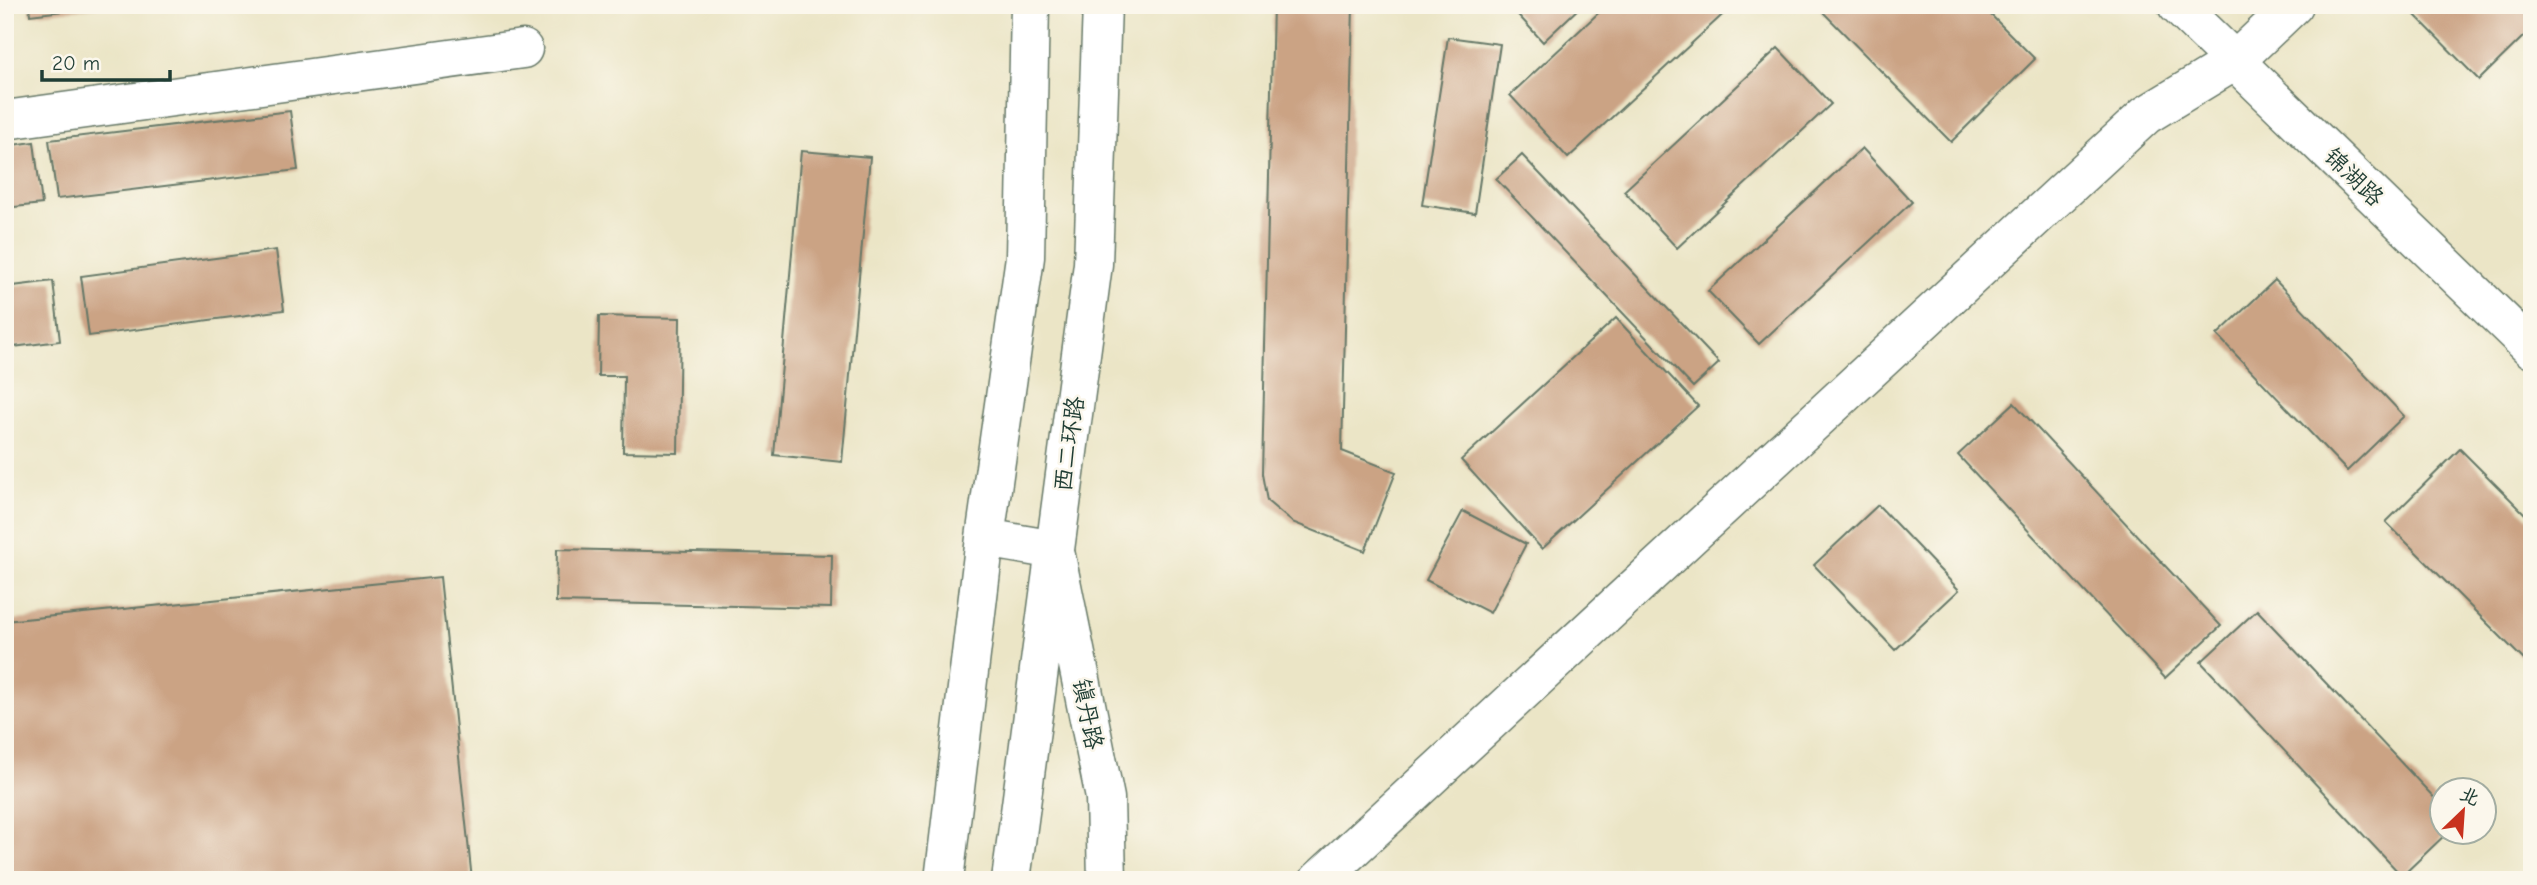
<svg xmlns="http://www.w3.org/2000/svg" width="2537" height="885" viewBox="0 0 2537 885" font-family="'Comic Neue','LXGW WenKai TC',sans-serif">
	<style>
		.building { fill: #cba384 }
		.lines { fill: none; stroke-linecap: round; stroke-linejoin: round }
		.minor-casing { stroke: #667867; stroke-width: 41 }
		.major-casing { stroke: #667867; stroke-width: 41 }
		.minor { stroke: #fff; stroke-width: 38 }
		.major { stroke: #fff; stroke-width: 38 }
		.labels { text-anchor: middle; stroke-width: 5; stroke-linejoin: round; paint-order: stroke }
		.street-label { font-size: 24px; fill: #1f3d34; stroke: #fbf7ec }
	</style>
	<rect width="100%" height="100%" fill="#fbf7ec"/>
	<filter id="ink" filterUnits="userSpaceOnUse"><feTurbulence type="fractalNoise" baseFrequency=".0143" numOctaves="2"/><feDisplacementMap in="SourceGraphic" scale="14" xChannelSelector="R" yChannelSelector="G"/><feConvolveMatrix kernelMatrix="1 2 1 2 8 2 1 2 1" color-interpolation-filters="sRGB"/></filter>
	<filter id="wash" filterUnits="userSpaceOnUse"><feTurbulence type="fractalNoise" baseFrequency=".00686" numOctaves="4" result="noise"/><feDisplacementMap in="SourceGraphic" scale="28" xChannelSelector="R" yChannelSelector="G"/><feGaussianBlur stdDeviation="1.57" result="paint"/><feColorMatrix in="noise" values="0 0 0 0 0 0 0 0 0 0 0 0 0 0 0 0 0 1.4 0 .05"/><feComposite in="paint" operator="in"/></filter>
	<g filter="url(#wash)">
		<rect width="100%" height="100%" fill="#ebe5c6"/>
		<g id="blocks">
			<path class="building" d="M29,5H97V7L30,15Z
				M1273,5H1353L1342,451L1396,472L1365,551L1292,522L1267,501L1262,474Z
				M1513,5H1582L1543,42L1511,7Z
				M1607,5H1733L1568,158L1510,95Z
				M1816,5H1981L2035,59L1951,142Z
				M2405,5H2532V28L2479,80Z
				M1448,37L1500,44L1475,213L1422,205Z
				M1778,48L1831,104L1677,248L1624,191Z
				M290,111L298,170L57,199L49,140Z
				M34,142L42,204L5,208V146Z
				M1862,148L1912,202L1759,344L1708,291Z
				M801,151L870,157L842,462L774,455Z
				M1522,155L1719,363L1693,387L1496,179Z
				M276,250L284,310L89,336L81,276Z
				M2275,280L2404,416L2347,471L2217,335Z
				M53,281L60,341L5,348V287Z
				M599,316L680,318L678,453L623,452L624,376H598Z
				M1616,318L1698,406L1542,549L1461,460Z
				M2014,403L2221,626L2165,678L1958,455Z
				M2460,449L2532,521V668L2386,522Z
				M1878,505L1959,590L1895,650L1814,565Z
				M1463,511L1526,544L1490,613L1426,580Z
				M557,549L832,555L831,608L556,602Z
				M440,577L472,880H5V621Z
				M2257,610L2442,806V832H2448L2402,876L2201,662Z"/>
		</g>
	</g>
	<g filter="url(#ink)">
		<use href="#blocks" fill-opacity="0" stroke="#667867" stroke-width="2"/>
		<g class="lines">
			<g class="minor-casing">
				<path id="minor" d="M5,120L523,49
					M1056,556L1105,798L1107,880
					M1319,880L2146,115L2235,61L2294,5"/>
			</g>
			<g class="major-casing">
				<path id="major" d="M2177,5L2532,349
					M985,538L1055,550
					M944,880L985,538L1025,257L1030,5
					M1011,880L1093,264L1102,5"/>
			</g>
			<use href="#minor" class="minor"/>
			<use href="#major" class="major"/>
		</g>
	</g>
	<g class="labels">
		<g class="street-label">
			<text transform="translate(2354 177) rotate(44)" y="8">锦湖路</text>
			<text transform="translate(1069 444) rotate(-82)" y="8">西二环路</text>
			<text transform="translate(1088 714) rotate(79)" y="8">镇丹路</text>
		</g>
	</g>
	<rect width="2537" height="885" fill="none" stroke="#fbf7ec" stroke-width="28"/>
	<g transform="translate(2463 811) rotate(25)"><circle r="33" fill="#fbf7ec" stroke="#a3ada2" stroke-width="2"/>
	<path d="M0-5L12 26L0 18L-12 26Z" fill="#c8321e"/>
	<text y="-10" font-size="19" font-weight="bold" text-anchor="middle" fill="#1f3d34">北</text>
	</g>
	<path d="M42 70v10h128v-10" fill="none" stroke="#1f3d34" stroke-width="3.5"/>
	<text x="52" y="70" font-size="21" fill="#1f3d34" stroke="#fbf7ec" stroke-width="5" paint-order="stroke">20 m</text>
</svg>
